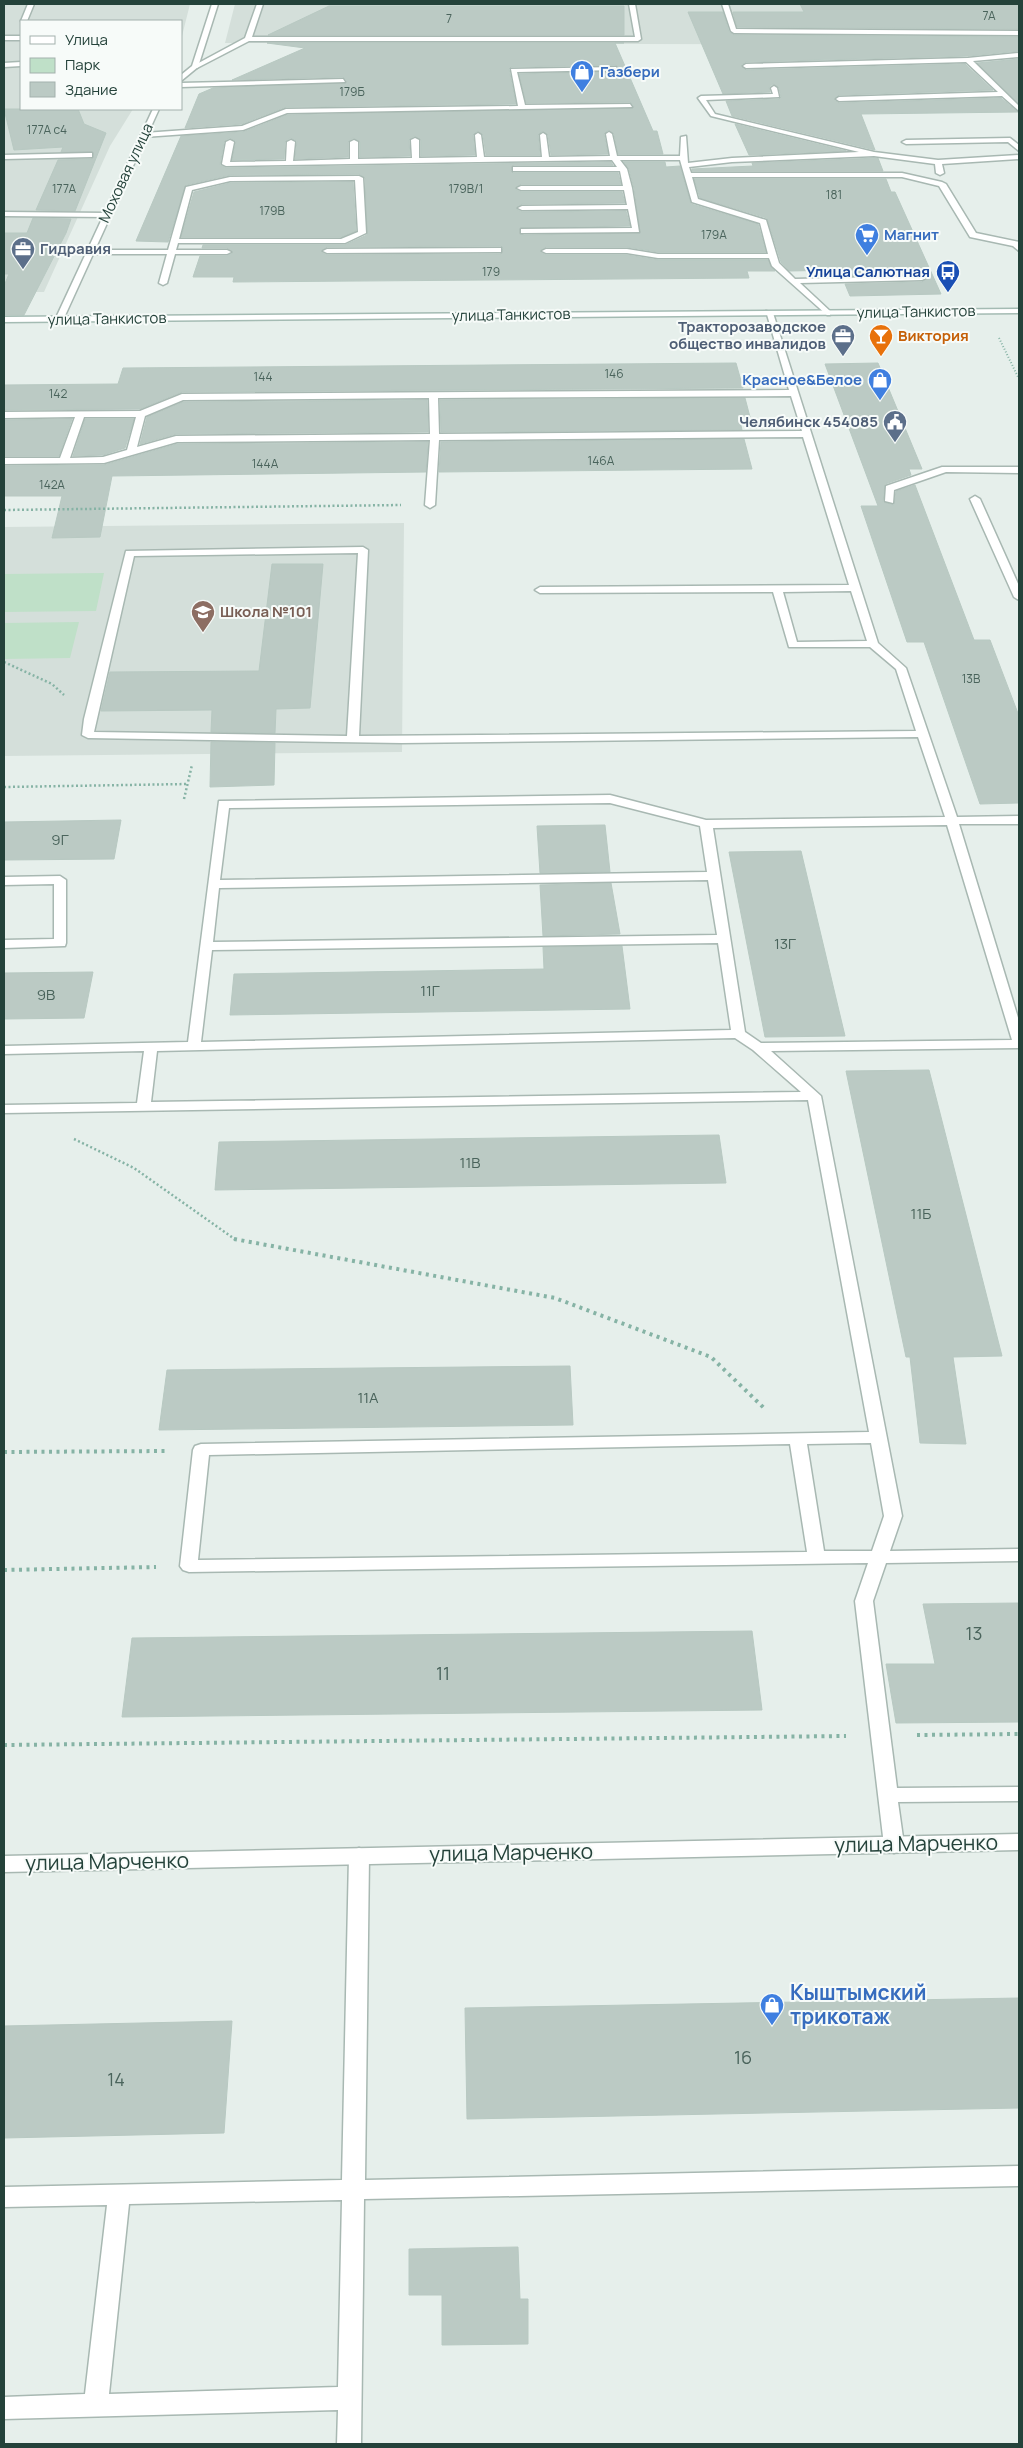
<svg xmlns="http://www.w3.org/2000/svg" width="1023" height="2448" viewBox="0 0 1023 2448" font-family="Manrope,sans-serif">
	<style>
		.built { fill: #d4dfda }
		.green { fill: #bfe0c8 }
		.building { fill: #bbcac4; stroke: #b8c9c2; fill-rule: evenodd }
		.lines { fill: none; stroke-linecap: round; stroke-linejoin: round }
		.service-casing { stroke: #a8b8b2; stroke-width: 3 }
		.minor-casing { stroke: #a8b8b2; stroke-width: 3 }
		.tertiary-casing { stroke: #a8b8b2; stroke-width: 3 }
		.secondary-casing { stroke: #a4bbb3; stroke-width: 3 }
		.path-far2 { stroke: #86b3a5; stroke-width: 2; stroke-dasharray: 1 2; stroke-linecap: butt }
		.path-far1 { stroke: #86b3a5; stroke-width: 2.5; stroke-dasharray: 2 2.5; stroke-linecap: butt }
		.path { stroke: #86b3a5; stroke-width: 4; stroke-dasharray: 3 4.5; stroke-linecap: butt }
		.service { fill: #fff; fill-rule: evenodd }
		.minor { fill: #fff; fill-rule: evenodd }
		.tertiary { fill: #fff; fill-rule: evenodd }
		.secondary { fill: #fff; fill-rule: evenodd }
		.labels { text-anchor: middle; stroke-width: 4; stroke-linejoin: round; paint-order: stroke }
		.far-number-label { font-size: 12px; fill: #4a645c }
		.far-shop-label { font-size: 15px; font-weight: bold; fill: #366cbe; stroke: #f7fbf9; text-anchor: start }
		.far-street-label { font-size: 15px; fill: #24423a; stroke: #f7fbf9 }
		.far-service-label { font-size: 15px; font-weight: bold; fill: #4e5e75; stroke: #f7fbf9; text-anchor: end }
		.far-transit-label { font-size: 15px; font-weight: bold; fill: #164399; stroke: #f7fbf9; text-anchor: end }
		.far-food-label { font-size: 15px; font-weight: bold; fill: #c56008; stroke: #f7fbf9; text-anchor: start }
		.far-education-label { font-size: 15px; font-weight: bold; fill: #785e54; stroke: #f7fbf9; text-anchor: start }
		.number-label { font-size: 15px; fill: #4a645c }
		.near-number-label { font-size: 18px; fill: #4a645c }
		.near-street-label { font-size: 21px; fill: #24423a; stroke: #f7fbf9 }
		.near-shop-label { font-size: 21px; font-weight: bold; fill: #366cbe; stroke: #f7fbf9; text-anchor: start }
	</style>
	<rect width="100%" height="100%" fill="#e6efeb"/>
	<path class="built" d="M4,4H190L181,40V21H21V109H133L110,146L44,292H4Z
		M235,4H1019V45L225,43Z
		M404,523L402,752L4,756V527Z"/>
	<path class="green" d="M104,573L96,611L4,612V574Z
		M79,622L70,658L4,659V623Z"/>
	<path class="building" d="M800,4H1019V29L737,27L733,12H804Z
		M329,6H624V35H268Z
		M688,12H723L729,32L734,35L1019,37V51L968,56L746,62L741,65L746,70L965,64L993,90L839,95L834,100L839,103L1001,98L1018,112L861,114L875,150L732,116L726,101L779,99L781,97L779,88L773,84L769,87L770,92L723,94Z
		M267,43H624H615L653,131H657L663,154H618L614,134L608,130L604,134L608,154L551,155L548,135L542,131L538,135L540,155H486L483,135L477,131L473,135L475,155L421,156V140L414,136L409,140L410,156L360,157V142L353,138L348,142V157L295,159L297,141L290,138L285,142L284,159L232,160L236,141L229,138L224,142L220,165L226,168L611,162L613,165H513L511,171L513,173H618L621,184H521L515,189L521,192H622L625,203L522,204L516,209L522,212L626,211L630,226L520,228V234L524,235L640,233L634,188L629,169L624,162H665L666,167L680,166L691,204L758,224L766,252H658L627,247H546L540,252L546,255H627L658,260H768L775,271H747L749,278L233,282L234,277H193L200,256H227L233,253L227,248H202L203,245H345L367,235L365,178L359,174L230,175L186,185L168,242L136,241L181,136L243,132L287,115L634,107L630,102L526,103L519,74L619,71L616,65L511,67L509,69L516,104L286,107L242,124L185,128L199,94L213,88L347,82L343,77L232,80L305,48ZM501,246L503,248L501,254L327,255L321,252L327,247Z
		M1019,59V104L977,63Z
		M4,109H78L84,124L106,133L75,211L36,210L58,160L92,159L93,152H61L63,147L14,150Z
		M735,124L846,151L749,155Z
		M878,158L883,171H692V169L753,166L752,163Z
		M694,179H886L891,192H895L941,294L850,296L845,284L922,282L928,277L922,274L842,276L839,270L789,271L781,262L767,218L700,198Z
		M353,182L356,231L341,237H181L194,192L230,183Z
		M33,218L71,219L66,233L24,315H4V286L9,274H4V233H27Z
		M736,363L743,388L182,392L140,409L4,410V385L118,384L123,368Z
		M878,363L922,469H909L911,475L885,484L883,502L894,505L896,491L915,485L974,640H990L1019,716V803L980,804L924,642H907L861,506H878L825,364Z
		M745,398L750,417H739L742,430L441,432L440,400Z
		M427,400L428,432L176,434L140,444L147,417L183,402Z
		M72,419L59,456H4V420Z
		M85,419H134L125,448L103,455L73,456Z
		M744,439L752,469L439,472L441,442Z
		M428,442L426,472L112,476L100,537L52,538L62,496H4V466L104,465L177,444Z
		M272,564H323L310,708L276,709L275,733L211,732L212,710L101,711L110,672L259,671Z
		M211,742L275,743L274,785L210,787Z
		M121,820L114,859L4,860V822Z
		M605,825L610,872L540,873L537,826Z
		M801,851L845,1036L765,1037L729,852Z
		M611,883L620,934L543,936L540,885Z
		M622,946L630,1009L230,1015L234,974L544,969L543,947Z
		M93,972L84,1018L4,1019V973Z
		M929,1070L1002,1356L953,1357L966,1444L920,1443L910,1357H906L846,1071Z
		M719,1135L726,1183L215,1190L219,1142Z
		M570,1366L573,1425L159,1430L167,1370Z
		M1019,1603V1722L896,1723L886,1664H935L923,1604Z
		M752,1631L762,1710L122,1717L132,1638Z
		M1019,1998V2108L467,2119L465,2008Z
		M232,2021L224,2133L4,2138V2026Z
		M518,2247L520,2299H528V2344L442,2345V2295H409V2249Z"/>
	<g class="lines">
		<g class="service-casing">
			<path id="service" d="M28,4H34L27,21H21Z
				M257,4H263L252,37H635L629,4H635L641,39L638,41H249L197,68H193V66L245,38Z
				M722,4H728L736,29L1019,31V35L734,33L731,31Z
				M4,36H21V40H4Z
				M1019,53V57L973,61L1019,106V111L1002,96L839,101L836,99L839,97L998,92L966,62L746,68L743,66L746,64L968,58Z
				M21,62V66L4,67V63Z
				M616,67L618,70L517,72L525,105L630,104L632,107L287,113L243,130L144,137L141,135L144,133L242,126L286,109L518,106L511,69Z
				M343,79L345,82L181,87V83Z
				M774,86L777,88L779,97L706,100L715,114L874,152L938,160L1019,155V159L942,164L944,173L940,175L936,173L935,164L874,156L732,162L689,167L691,173H902L942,182L946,184L976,233L1019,242V251L1013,246L970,237L939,186L902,177H692L698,199L766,220L779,263L795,279L922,276L926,278L922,280L800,283L830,311V315H827L772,266L769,258H658L627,253H546L542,251L546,249H627L658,254H768L760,223L692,202L680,160H620L627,169L632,188L639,232L524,233H521V229L632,228L628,209L522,210L518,208L522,206L627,205L624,190H521L517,188L521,186H623L620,171H513V167H617L612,160L226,166L222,164L226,142L230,140L234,142L230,162L286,161L287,142L291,140L295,142L293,161L350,159V142L354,140L358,142V159L412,158L411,140L415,138L419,140V158L477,157L475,135L478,133L481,135L484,157H542L540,135L543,133L546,135L549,157L610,156L606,134L609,132L612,134L617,156H680L681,137L686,136L688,163L732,158L859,152L711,116L698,98L701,96L773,94L771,88Z
				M1010,138L1019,145V151L1008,142L906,144L902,142L906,140Z
				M89,153H92V157L4,159V155Z
				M359,176L363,178L366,233L345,243H178L176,250H227L231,252L227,254H175L167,283L163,285L159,283L167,254H90L86,252L90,250H168L186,187L230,177ZM355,180L358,232L341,239H179L192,190L230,181Z
				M4,212L107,213L111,215L107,217L4,216Z
				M501,248V252H498L327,253L323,251L327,249Z
				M766,311L773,313L878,643L906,668L957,817L1019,816V824H959L1019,1021V1048L771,1051L821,1096L902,1516L890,1551L1019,1549V1561L886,1563L873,1601L897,1788L1019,1787V1801L898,1802L904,1845L901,1850L894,1853L887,1850L884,1845L855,1601L868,1563L189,1572L183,1570L180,1566L193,1450L195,1446L201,1444L869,1432L808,1100L4,1113V1105L137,1103L144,1051L4,1054V1046L188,1042L219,801L610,795L706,820L945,817L918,737L402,743L88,738L82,735L84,719L126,551L363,547L368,550L359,736L916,731L896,669L870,647H789L773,592L540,593L535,590L540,587L849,585L803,437L439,440L435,505L430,508L425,505L430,440L177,442L104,463L4,464V458H60L75,417L4,418V412L140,411L182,394L789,390ZM791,396L802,431L439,434L438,398ZM429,398L430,434L176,436L137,447L145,416L183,400ZM84,417H136L127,450L103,457L70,458ZM358,553L347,736L94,732L134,556ZM851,591L867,641L797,642L783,592ZM610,803L700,826L707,872L220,880L229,808ZM947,825L1012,1040L761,1043L745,1032L713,828ZM708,880L717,935L213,942L219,888ZM718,943L731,1030L201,1042L212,950ZM735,1038L753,1050L801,1092L151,1102L157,1051ZM871,1443L884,1516L872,1551H824L807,1444ZM790,1444L807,1552L198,1560L209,1455Z
				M942,467H1019V473L946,472L894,490L893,503L885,501L886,486Z
				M975,496L980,499L1019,586V600L1014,597L970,499Z
				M60,876L66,880V943L65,946L4,948V940L54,939V884L4,885V877Z
				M359,1848L366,1851L369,1856L365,2180L1019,2166V2186L364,2199L361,2444H337L338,2410L4,2419V2397L85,2394L107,2205L4,2207V2187L342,2180L349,1856L352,1851ZM342,2200L338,2387L109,2394L129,2204Z"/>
		</g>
		<g class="minor-casing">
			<path id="minor" d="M212,4H218L198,67L181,81V75L192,66Z
				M153,109H159L63,320L56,322L55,320Z"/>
		</g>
		<g class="tertiary-casing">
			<path id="tertiary" d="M1019,1834V1850L4,1872V1856Z"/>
		</g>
		<g class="secondary-casing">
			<path id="secondary" d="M1019,309V313L4,322V317Z"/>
		</g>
		<path class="path-far2" d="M999,338L1019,379"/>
		<path class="path-far1" d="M4,510L401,505
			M4,662L52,684L64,695
			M4,787L188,784
			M184,799L192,765
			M74,1139L134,1168L236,1240"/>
		<path class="path" d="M234,1239L555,1298L711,1357L764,1408
			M4,1452L168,1451
			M4,1570L156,1567
			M917,1735L1019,1734
			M4,1745L846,1736"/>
		<use href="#service" class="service"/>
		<use href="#minor" class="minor"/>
		<use href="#tertiary" class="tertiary"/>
		<use href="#secondary" class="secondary"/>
	</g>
	<defs>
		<g id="shop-pin" transform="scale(1.25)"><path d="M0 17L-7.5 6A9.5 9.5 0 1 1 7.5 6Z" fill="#3f7fe0" stroke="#f7fbf9"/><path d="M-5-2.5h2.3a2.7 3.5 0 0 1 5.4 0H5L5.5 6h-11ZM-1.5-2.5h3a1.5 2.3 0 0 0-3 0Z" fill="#fff"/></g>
		<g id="supermarket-pin" transform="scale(1.25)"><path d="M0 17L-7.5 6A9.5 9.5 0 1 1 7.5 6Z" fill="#3f7fe0" stroke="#f7fbf9"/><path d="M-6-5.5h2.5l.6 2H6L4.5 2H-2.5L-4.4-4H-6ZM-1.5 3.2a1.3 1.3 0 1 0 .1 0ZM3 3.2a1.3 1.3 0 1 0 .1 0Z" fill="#fff"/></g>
		<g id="office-pin" transform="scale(1.25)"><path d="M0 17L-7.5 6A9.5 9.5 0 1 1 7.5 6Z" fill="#5c6f8a" stroke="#f7fbf9"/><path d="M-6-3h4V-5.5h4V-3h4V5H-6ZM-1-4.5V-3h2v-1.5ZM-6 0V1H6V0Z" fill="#fff"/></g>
		<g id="bus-pin" transform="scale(1.25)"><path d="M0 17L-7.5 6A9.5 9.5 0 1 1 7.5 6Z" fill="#1a4fb4" stroke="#f7fbf9"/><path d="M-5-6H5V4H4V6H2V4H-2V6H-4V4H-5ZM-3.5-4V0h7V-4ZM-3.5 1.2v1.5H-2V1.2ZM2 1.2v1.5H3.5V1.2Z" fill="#fff"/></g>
		<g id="bar-pin" transform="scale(1.25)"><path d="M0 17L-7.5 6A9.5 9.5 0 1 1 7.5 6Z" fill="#e8710a" stroke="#f7fbf9"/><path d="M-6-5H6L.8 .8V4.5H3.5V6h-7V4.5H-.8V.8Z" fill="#fff"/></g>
		<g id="civic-pin" transform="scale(1.25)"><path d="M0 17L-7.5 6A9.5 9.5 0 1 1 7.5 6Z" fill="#5c6f8a" stroke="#f7fbf9"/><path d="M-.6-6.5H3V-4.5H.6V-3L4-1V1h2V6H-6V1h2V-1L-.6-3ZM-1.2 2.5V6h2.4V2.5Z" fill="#fff"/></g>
		<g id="school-pin" transform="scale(1.25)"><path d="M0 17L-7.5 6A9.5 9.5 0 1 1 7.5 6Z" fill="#8d6e63" stroke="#f7fbf9"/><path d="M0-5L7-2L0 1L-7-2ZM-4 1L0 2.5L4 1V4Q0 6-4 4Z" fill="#fff"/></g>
	</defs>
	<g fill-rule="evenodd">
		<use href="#shop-pin" x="582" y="72"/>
		<use href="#supermarket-pin" x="867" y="235"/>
		<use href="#office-pin" x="23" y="249"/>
		<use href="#bus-pin" x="948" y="272"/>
		<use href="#office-pin" x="843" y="336"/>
		<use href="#bar-pin" x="881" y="336"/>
		<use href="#shop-pin" x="880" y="380"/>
		<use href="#civic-pin" x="895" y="422"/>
		<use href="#school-pin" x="203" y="612"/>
		<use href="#shop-pin" x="772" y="2005"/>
	</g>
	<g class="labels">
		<g class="far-number-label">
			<text x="989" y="20">7А</text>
			<text x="449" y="23">7</text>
			<text x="352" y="96">179Б</text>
			<text x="47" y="134">177А с4</text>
			<text x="64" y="193">177А</text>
			<text x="466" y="193">179В/1</text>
			<text x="834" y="199">181</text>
			<text x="272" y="215">179В</text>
			<text x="714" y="239">179А</text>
			<text x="491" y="276">179</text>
			<text x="614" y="378">146</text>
			<text x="263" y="381">144</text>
			<text x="58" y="398">142</text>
			<text x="601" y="465">146А</text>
			<text x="265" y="468">144А</text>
			<text x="52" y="489">142А</text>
			<text x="971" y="683">13В</text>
		</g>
		<g class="far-shop-label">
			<text x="600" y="77">Газбери</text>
			<text x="884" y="240">Магнит</text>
			<text x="862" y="385" text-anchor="end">Красное&amp;Белое</text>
		</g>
		<g class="far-street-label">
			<text transform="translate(126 173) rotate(-65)" y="5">Моховая улица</text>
			<text transform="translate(916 312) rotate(-1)" y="5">улица Танкистов</text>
			<text transform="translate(511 315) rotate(-1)" y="5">улица Танкистов</text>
			<text transform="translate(107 319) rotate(-1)" y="5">улица Танкистов</text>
		</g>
		<g class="far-service-label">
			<text x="40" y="254" text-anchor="start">Гидравия</text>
			<text x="826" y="332">Тракторозаводское<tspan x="826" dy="17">общество инвалидов</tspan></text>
			<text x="878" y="427">Челябинск 454085</text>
		</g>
		<g class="far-transit-label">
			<text x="930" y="277">Улица Салютная</text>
		</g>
		<g class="far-food-label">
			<text x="898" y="341">Виктория</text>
		</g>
		<g class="far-education-label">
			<text x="220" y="617">Школа №101</text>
		</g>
		<g class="number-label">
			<text x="60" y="845">9Г</text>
			<text x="785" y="949">13Г</text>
			<text x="430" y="996">11Г</text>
			<text x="46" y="1000">9В</text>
			<text x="470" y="1168">11В</text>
			<text x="921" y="1219">11Б</text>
			<text x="368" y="1403">11А</text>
		</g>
		<g class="near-number-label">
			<text x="974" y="1640">13</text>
			<text x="443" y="1680">11</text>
			<text x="743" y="2064">16</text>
			<text x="116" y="2086">14</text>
		</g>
		<g class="near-street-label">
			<text transform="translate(916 1844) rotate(-1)" y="7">улица Марченко</text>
			<text transform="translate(511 1853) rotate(-1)" y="7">улица Марченко</text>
			<text transform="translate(107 1862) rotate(-1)" y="7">улица Марченко</text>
		</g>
		<g class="near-shop-label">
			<text x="790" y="2000">Кыштымский<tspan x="790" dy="24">трикотаж</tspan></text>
		</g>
	</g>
	<rect width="1023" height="2448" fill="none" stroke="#24423a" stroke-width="10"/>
	<rect x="20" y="20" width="162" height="90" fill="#f7fbf9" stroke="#a3b1ad"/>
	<rect x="30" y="36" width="25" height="8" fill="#ffffff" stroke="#a3b1ad"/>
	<text x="65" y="45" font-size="15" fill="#24423a">Улица</text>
	<rect x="30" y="58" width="25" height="15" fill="#bfe0c8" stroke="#a3b1ad"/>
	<text x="65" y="70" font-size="15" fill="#24423a">Парк</text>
	<rect x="30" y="82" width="25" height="15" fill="#bbcac4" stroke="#a3b1ad"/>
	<text x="65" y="95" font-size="15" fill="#24423a">Здание</text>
</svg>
